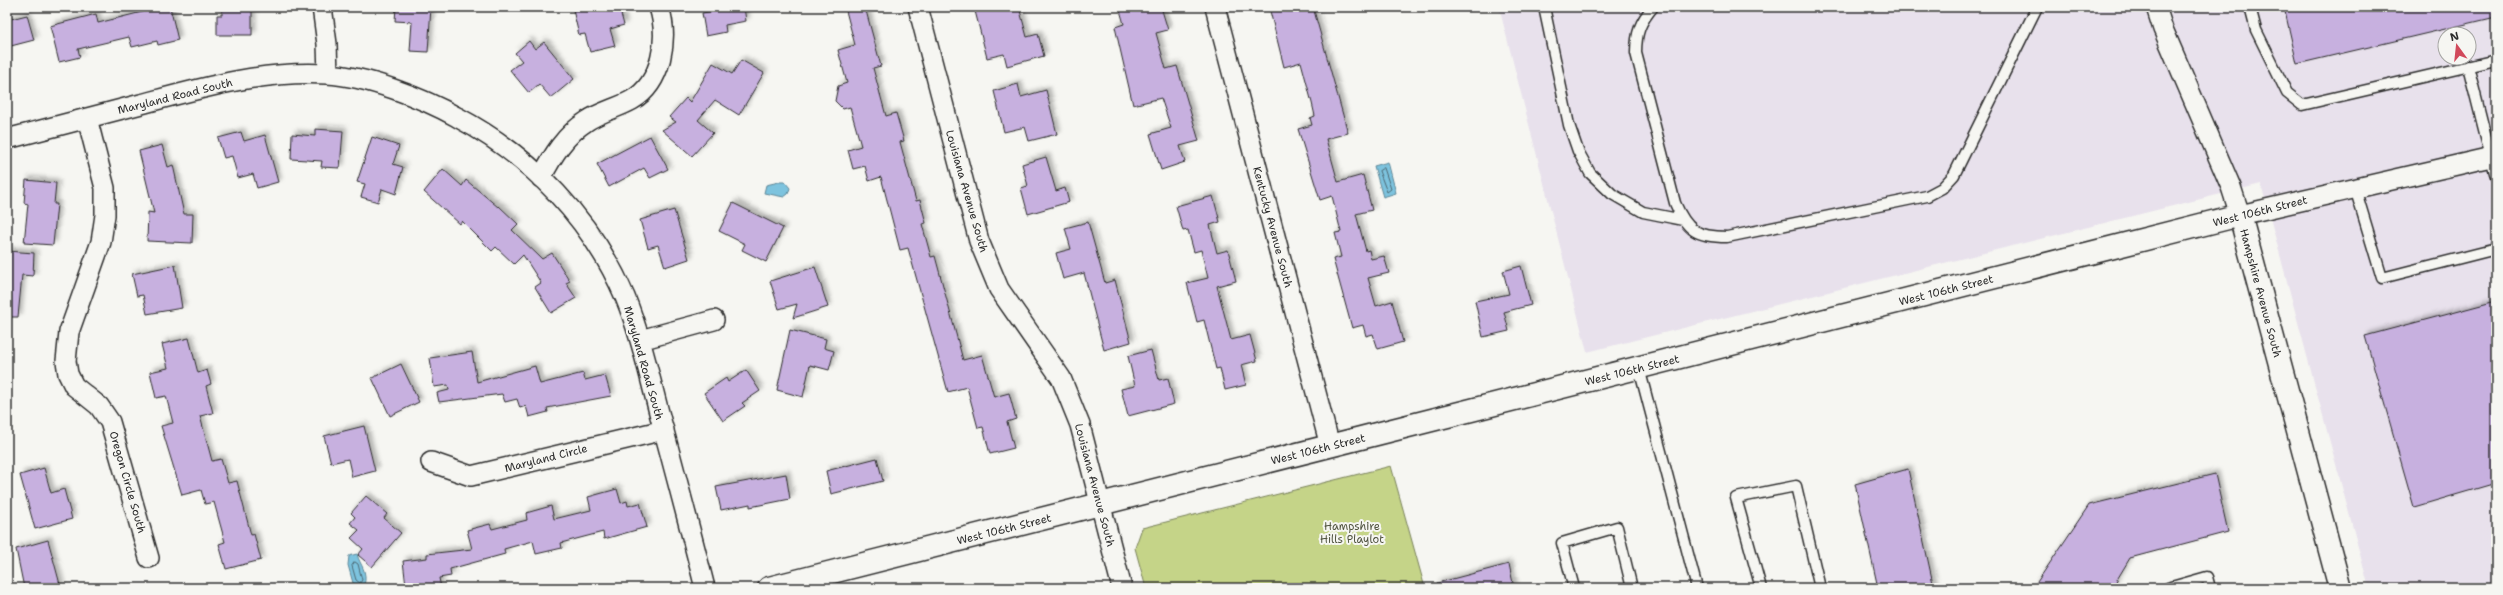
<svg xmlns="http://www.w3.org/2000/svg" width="2503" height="595" viewBox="0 0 2503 595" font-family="'Shantell Sans',sans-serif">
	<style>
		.built { fill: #e8e1ec; fill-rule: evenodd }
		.green { fill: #c5d488; stroke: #78805a }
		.water { fill: #7dc3de; stroke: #5c8696 }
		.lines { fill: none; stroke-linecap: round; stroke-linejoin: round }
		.shore { stroke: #4c6873; stroke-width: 1 }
		.building { fill: #c7b0df; stroke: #2b2b2b; filter: url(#shadow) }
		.service-casing { stroke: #2b2b2b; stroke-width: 13 }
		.minor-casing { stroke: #2b2b2b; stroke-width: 22 }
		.tertiary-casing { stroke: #2b2b2b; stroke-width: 25 }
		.service { stroke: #f6f6f2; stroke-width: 10 }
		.minor { stroke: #f6f6f2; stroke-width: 19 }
		.tertiary { stroke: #f6f6f2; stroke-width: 22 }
		.labels { text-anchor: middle; stroke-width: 4; stroke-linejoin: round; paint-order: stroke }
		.street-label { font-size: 11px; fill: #2b2b2b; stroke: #f6f6f2 }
		.park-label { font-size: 11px; fill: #525542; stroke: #f6f6f2 }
	</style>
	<defs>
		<filter id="shadow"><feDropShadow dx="3.5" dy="-3.5" stdDeviation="2" flood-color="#0004"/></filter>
	</defs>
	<rect width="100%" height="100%" fill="#f6f6f2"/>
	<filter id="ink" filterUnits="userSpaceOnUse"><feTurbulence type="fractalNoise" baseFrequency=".025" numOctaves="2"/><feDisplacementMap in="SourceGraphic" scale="8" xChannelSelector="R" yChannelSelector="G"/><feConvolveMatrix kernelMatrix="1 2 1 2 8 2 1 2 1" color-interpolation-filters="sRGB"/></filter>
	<g filter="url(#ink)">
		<path class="built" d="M1499,7H2496V588H2369L2261,184L1587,352ZM2445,34H2469V58H2445Z"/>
		<path class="green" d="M1391,466L1425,588H1146L1135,548L1142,528Z"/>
		<path class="water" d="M1388,162L1396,193L1383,197L1374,166Z
			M779,182H785L790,188L788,194L784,197L764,193L766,185Z
			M357,554C360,566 368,570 364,586L358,587L353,583L348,565L349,556Z"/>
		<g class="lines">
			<path class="shore" d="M1384,168L1391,189L1387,192L1379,171Z
				M355,562L358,564L362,580L360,583L356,580L352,566Z"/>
		</g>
		<path class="building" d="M150,7H170L178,40L158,45L157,41L132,47L129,37L78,49L80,57L59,62L50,26L96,14L98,23L150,10Z
			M222,7H252V35H217V15H222Z
			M396,7H431L428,52L410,51L412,22L395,21Z
			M586,7H619L624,25L610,29L615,46L590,52L585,34L579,35L573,10Z
			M713,7H744L746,21L725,25L726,32L706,36L702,13L714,11Z
			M845,7H865L881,66L873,68L886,116L896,113L904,141L900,142L916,201L920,200L926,223L922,224L931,257L935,256L963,360L982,355L994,397L1009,393L1016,419L1007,422L1014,448L990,454L983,427L978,428L967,387L948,392L908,248L900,250L881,177L869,181L865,166L853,169L848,150L861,146L850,107L843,109L835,101L838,86L847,83L838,50L855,45Z
			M974,7H1019L1027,37L1038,34L1044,56L1007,66L1004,54L987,58Z
			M1119,7H1161L1168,30L1156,33L1166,69L1177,66L1199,141L1180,146L1185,162L1161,170L1150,134L1171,128L1161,98L1133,105L1115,27L1124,24Z
			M1269,7H1313L1348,133L1326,139L1338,182L1363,175L1372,210L1356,214L1366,251L1369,250L1371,259L1384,256L1389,273L1368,278L1376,306L1392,301L1403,342L1378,349L1373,334L1366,336L1363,325L1352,328L1333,259L1341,257L1335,233L1341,232L1332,196L1320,200L1298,129L1312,125L1310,118L1315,116L1312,103L1301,62L1284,67Z
			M2284,7H2496V17L2297,64Z
			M27,15L34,40L7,47V20Z
			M529,41L535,49L544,42L574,79L551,98L539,84L529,93L510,70L522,61L515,53Z
			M741,60L764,73L739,115L715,100L698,120L713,133L692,156L662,130L676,122L669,117L686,98L690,102L713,63L732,74Z
			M1018,84L1021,97L1046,90L1057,134L1029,141L1025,127L1004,132L994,91Z
			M315,129L343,131L340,168L321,167L322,161L291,159L292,134L315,136Z
			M241,132L244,141L265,135L278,182L257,188L253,174L238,178L232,156L224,158L218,138Z
			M650,136L668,169L650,178L644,168L609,187L597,164Z
			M372,137L399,146L393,164L403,167L396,194L382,189L378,202L361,197L365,184L357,182Z
			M162,145L168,167L173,165L184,214H193L192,243L147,241L148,212L154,213L139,151Z
			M1046,157L1056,191L1065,188L1069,202L1028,214L1021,188L1028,186L1022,164Z
			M443,169L462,186L466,180L498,207L499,206L518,224L512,230L542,259L552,253L570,281L566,283L576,298L551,313L535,287L541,283L523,255L514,264L496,247L492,251L462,221L460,224L424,192Z
			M26,180L56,183L54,204H57L53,245L24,243L28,204L24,203Z
			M1213,196L1220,222L1210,225L1217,253L1228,250L1236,281L1217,286L1231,340L1250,335L1257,361L1241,365L1246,385L1225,390L1220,368L1216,369L1204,320L1197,322L1187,283L1208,278L1201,250L1194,252L1188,230L1183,231L1176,206Z
			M733,203L783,228L766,262L742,250L745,244L719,231Z
			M674,210L689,259L665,267L658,245L648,248L640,220Z
			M1088,222L1105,283L1115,280L1131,342L1104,350L1084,273L1063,279L1056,253L1071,249L1065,228Z
			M7,251L34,253L33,276L22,275L18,317H7Z
			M175,265L182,308L147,314L143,295L137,296L132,274Z
			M1521,266L1531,305L1504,312L1509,331L1483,337L1475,301L1509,294L1503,271Z
			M815,267L828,307L793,318L797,304L779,309L770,281Z
			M2496,301V483L2414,507L2365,336Z
			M790,330L826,339L824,348L834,351L829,370L810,365L803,397L777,390Z
			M189,338L198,373L207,370L211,384L206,386L213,413L200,416L212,461L221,459L228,483L237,481L251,535L254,534L261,560L226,569L219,544L225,542L214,502L205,504L201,490L182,495L161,426L173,423L166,396L156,398L150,372L168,368L162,344Z
			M1151,350L1159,380L1168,378L1174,404L1128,416L1121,389L1135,386L1128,356Z
			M472,352L477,382L535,366L540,384L583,373L585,380L605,375L611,396L547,408L548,412L529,417L526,406L520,408L517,399L505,402L502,394L439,402L437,393L449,390L448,385L434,387L430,358Z
			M401,364L419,402L390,416L372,378Z
			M746,370L760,391L742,403L745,406L723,421L704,393L726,378L728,382Z
			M364,426L375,471L352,477L348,459L331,463L324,436Z
			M877,458L883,481L831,494L826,471Z
			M44,468L51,493L64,489L72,519L35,529L20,475Z
			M1908,469L1934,588H1878L1855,484Z
			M786,474L790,499L750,507V504L721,510L716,487Z
			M2215,474L2228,532L2130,558L2112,588H2033L2089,505Z
			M617,489L621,503L627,501L628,506L640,503L647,527L604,539L603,532L561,543L562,548L536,554L533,541L504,549L505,554L450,569L451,576L439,578L441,588L406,586L403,561L427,558V554L472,549L467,530L490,524L492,529L527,520L526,513L551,506L554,519L591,510L588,497Z
			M366,496L387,514L384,518L401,533L372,567L358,555L363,549L351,538L359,530L350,523L355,517L351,513Z
			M48,540L61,588H24L16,549Z
			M1509,564L1514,588H1437V583Z"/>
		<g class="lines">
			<g class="service-casing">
				<path id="service" d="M1544,7L1569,125L1578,151L1590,173L1612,194L1643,212L1683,220
					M1653,7C1640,22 1636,33 1636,53L1675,203C1687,231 1697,237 1727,237L1927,196L1942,188L1954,175L2037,7
					M2250,7L2256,30L2287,93L2302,105L2496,60
					M2468,66L2496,177
					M2355,188L2382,278L2496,249
					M1639,368L1697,588
					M1574,588L1562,543L1617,527L1632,588
					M1761,588L1736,498L1796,486L1820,588
					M2168,588L2207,577L2210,588"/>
			</g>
			<g class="minor-casing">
				<path id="minor" d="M322,7L327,44L328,74
					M918,7L979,241L999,289L1061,378L1080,425L1122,588
					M1215,7L1330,446
					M2156,7L2163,29L2231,187L2240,215L2496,156
					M87,118L105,188V215L101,242L69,332L66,361L68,374L74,386L99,406L110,422L149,558
					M7,139C52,127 96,116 141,104C201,88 264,70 327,74C366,76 423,98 457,117C531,156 592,220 625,297C641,336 650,379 661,420C676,476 691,532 705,588
					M541,178C553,155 565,135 587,121C600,112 618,108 632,100C662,83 669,38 659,7
					M640,340L714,320
					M431,462L471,476L664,430"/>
			</g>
			<g class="tertiary-casing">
				<path id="tertiary" d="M769,588L2240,215L2340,588"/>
			</g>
			<use href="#service" class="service"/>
			<use href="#minor" class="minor"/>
			<use href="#tertiary" class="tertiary"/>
		</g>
	</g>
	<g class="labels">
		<g class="street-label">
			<text transform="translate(175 96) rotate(-14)" y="4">Maryland Road South</text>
			<text transform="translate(967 191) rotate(74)" y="4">Louisiana Avenue South</text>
			<text transform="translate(2260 211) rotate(-14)" y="4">West 106th Street</text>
			<text transform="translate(1273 227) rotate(75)" y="4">Kentucky Avenue South</text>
			<text transform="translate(1946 290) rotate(-14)" y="4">West 106th Street</text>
			<text transform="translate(2261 293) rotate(75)" y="4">Hampshire Avenue South</text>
			<text transform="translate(644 363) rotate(74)" y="4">Maryland Road South</text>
			<text transform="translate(1632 370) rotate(-14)" y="4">West 106th Street</text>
			<text transform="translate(1318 449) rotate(-14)" y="4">West 106th Street</text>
			<text transform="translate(546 458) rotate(-14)" y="4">Maryland Circle</text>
			<text transform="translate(128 482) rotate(74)" y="4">Oregon Circle South</text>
			<text transform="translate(1095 485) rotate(75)" y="4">Louisiana Avenue South</text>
			<text transform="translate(1004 529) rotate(-14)" y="4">West 106th Street</text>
		</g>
		<g class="park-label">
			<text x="1352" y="530">Hampshire<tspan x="1352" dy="13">Hills Playlot</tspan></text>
		</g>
	</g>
	<rect width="2503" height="595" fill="none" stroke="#f6f6f2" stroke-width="24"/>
	<rect x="12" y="12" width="2479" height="571" fill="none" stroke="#2b2b2b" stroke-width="1.5" filter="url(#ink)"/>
	<g transform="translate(2457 46) rotate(345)"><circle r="19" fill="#f6f6f2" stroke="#a5a5a2"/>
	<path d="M0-3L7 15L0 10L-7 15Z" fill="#d1495b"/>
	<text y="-6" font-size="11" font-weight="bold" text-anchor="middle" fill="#2b2b2b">N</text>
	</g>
</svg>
